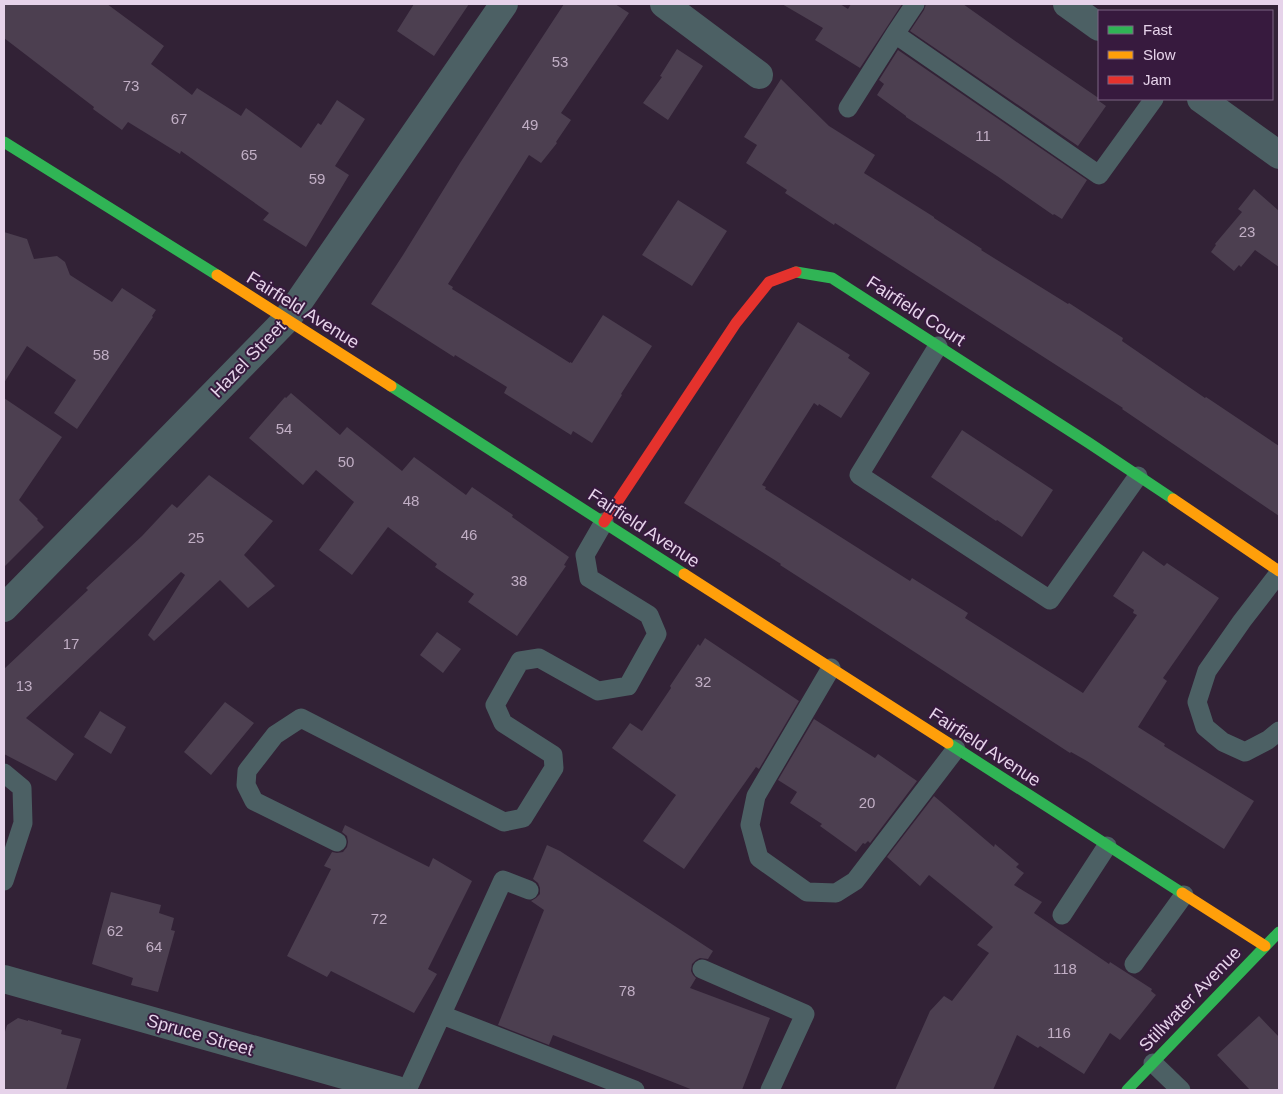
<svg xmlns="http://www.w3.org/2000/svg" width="1283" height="1094" viewBox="0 0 1283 1094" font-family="Arial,sans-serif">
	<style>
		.building { fill: #4c3f50 }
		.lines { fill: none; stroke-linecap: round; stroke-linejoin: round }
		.lane { stroke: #4c6064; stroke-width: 19 }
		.street { stroke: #4c6064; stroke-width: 28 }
		.fast { stroke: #30b455; stroke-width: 11 }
		.slow { stroke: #ff9f0a; stroke-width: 11 }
		.jam { stroke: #e5322d; stroke-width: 11 }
		.labels { text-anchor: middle; stroke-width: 4; stroke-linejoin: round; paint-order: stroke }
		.number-label { font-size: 15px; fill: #c0aec4 }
		.street-label { font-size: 18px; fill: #e6d3ea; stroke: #371a3e }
	</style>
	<rect width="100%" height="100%" fill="#322236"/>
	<path class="building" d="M4,4H107L164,46L151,64L192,95L197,88L241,116L246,108L301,148L318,123L321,125L337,100L365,119L335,166L349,175L306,247L263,220L269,213L181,151L180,154L128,122L122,130L93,109L94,107L4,38Z
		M414,4H469L434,56L397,31Z
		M564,4H615L629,13L561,113L571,120L556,142L557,143L541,163L529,155L448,284L453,287L452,289L570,363V362L572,363L603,315L652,346L621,394L622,395L592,443L573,431L571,435L504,393L507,387L455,355L454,357L371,304L403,255L460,163Z
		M782,4H840L848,9L851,4H902L860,68L815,40L823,28Z
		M926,4H963L1021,45L1100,99L1099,101L1106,106L1078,146L910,31L924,10Z
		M677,49L703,66L668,120L643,103L662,77L660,76Z
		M898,50L1087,180L1062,219L1054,214L1053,215L997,176L906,117V116L877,95L884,84L879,80Z
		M781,79L829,126L875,155L864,173L934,217V218L982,249L981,250L1068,304L1069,303L1123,338L1122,341L1205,398L1206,397L1279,446V516L1122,409L1123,408L835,223L834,225L785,193L787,190L746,163L757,145L744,137Z
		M1254,189L1279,211V267L1255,250L1241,267L1239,265L1234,271L1211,252L1216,245L1215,244L1242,212L1238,209Z
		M678,200L727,231L692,286L642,255Z
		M4,232L27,239L34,259L57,256L65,262L70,275L112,302L122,288L156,310L152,316L153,317L77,429L54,413L76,380L27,346L4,383Z
		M798,322L850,355L848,358L870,373L841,418L819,404L818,406L814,403L762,485L766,487L765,489L910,581L912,578L968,613L965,618L1083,693L1137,615L1133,613L1134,610L1113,596L1143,551L1164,566L1167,563L1219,598L1163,678L1167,681L1138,727L1165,744L1164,746L1254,801L1224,849L1087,761L1071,752L1070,753L850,610L780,565L781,564L684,503Z
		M291,393L340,435L347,427L402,471L414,457L466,495L472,487L513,515L512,517L569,557L564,565L566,566L517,636L468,602L474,594L435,567L437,564L388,527L352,575L319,550L354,502L316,470L303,485L249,438L285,397L286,398Z
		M4,398L62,437L19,500L38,519L37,520L44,527L4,567Z
		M962,430L1053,490L1022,537L997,520L996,521L931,477Z
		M209,475L273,521L244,555L275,586L248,608L220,580L154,641L148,635L185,575L181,572L26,718L74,754L56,781L4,754V669L88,590L86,588L142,536L172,504L177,508Z
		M437,632L461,649L443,673L420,655Z
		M705,638L799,701L759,769L756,767L684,869L643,841L676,795L612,748L630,723L642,731L671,688L670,686L698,644L700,646Z
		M225,702L254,723L211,775L184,752Z
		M100,711L126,727L111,754L84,737Z
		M814,719L875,758L878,754L917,781L870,843L868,841L865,844L863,843L856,852L820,826L822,824L790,803L797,792L778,780Z
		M934,796L994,847L995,844L1019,864L1016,867L1024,873L1014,885L1042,902L1034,913L1109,964L1110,962L1152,989L1151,991L1156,995L1120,1040L1110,1033L1084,1074L1040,1046L1038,1048L1017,1035L993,1090H895L930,1011L944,996L952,1001L989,953L977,945L993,927L929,875L920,886L887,857Z
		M345,825L429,867L433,858L472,881L428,969L437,974L414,1013L331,971L327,977L287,956L331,869L324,866L332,852L337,853L343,852L347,847L348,842L347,836L342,832Z
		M547,845L560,851L713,951L708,959L700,958L696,960L692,964L691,971L693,975L696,978L690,988L770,1018L742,1090H693L553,1035L549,1045L498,1025L544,910L531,901L536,898L540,894V888L538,883L533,879Z
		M111,892L161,905L159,913L174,918L171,930L175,931L158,992L131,985L133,978L92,964Z
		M1259,1016L1279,1037V1090H1250L1217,1055Z
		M18,1018L28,1021V1020L62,1030L61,1034L81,1039L66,1090H4V1035L7,1025Z"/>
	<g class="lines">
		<path class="lane" d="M915,4L895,34L1099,175L1154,99
			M848,108L895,34
			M938,346L859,475L1050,600L1138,476
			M1279,573L1242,621L1207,671L1197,702L1205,727L1223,742L1245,752L1268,740L1279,731
			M831,668L756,796L750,825L759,858L807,892L836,893L855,881L956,749
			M4,773L22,788L23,823L4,881
			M337,842L254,801L246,785L247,771L275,735L301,718L504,822L523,818L554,768L553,755L503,723L495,705L520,661L539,658L598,691L628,686L657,634L649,615L589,578L585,555L604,522
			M1062,915L1107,846
			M1134,964L1184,895
			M702,969L805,1014L770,1090
			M442,1015L635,1090
			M1153,1063L1181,1090
			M407,1090L503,880L529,890"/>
		<path class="street" d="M664,4L759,75
			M1067,4L1099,27
			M1201,99L1279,155
			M4,608L287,319L504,4
			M4,979L397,1090"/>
		<path class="fast" d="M4,142L217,275
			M796,272L832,278L1089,443L1173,499
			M391,386L684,574
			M948,743L1182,893
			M1127,1090L1279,932"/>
		<path class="slow" d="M217,275L391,386
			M1173,499L1279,571
			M684,574L948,743
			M1182,893L1265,946"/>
		<path class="jam" d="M604,522L736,323L769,282L796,272"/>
	</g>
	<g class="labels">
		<g class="number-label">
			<text x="560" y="67">53</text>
			<text x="131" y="91">73</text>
			<text x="179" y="124">67</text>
			<text x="530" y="130">49</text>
			<text x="983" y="141">11</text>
			<text x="249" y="160">65</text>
			<text x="317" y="184">59</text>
			<text x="1247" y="237">23</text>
			<text x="101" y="360">58</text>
			<text x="284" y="434">54</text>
			<text x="346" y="467">50</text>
			<text x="411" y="506">48</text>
			<text x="469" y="540">46</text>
			<text x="196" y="543">25</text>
			<text x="519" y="586">38</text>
			<text x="71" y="649">17</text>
			<text x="703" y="687">32</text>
			<text x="24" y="691">13</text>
			<text x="867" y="808">20</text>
			<text x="379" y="924">72</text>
			<text x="115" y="936">62</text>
			<text x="154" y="952">64</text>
			<text x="1065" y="974">118</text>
			<text x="627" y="996">78</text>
			<text x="1059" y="1038">116</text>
		</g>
		<g class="street-label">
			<text transform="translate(303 310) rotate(32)" y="6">Fairfield Avenue</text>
			<text transform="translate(916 311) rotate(33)" y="6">Fairfield Court</text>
			<text transform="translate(248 359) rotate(-46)" y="6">Hazel Street</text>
			<text transform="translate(644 528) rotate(33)" y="6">Fairfield Avenue</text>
			<text transform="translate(985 747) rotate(33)" y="6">Fairfield Avenue</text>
			<text transform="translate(1190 999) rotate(-46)" y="6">Stillwater Avenue</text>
			<text transform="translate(200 1035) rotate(16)" y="6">Spruce Street</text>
		</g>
	</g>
	<rect width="1283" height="1094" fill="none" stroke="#e6d3ea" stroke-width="10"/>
	<rect x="1098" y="10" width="175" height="90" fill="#371a3e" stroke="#7d6483"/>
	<rect x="1108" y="26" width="25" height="8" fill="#30b455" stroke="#7d6483"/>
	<text x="1143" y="35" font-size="15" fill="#e6d3ea">Fast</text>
	<rect x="1108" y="51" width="25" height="8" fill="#ff9f0a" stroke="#7d6483"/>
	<text x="1143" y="60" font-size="15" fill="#e6d3ea">Slow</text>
	<rect x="1108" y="76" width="25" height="8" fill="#e5322d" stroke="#7d6483"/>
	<text x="1143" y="85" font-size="15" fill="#e6d3ea">Jam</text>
</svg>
